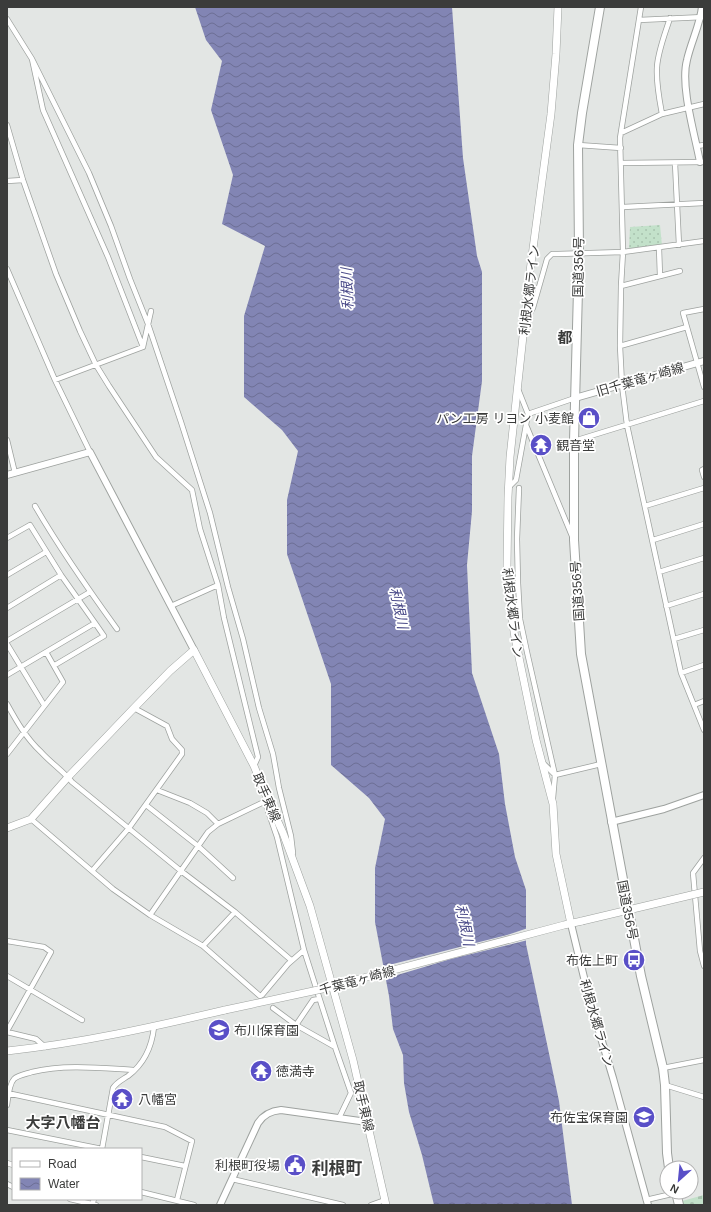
<svg xmlns="http://www.w3.org/2000/svg" width="711" height="1212" viewBox="0 0 711 1212" font-family="Helvetica,'Noto Sans JP',sans-serif">
	<style>
		.cemetery { fill: url(#cemetery-stones) }
		.park { fill: url(#park-dots) }
		.water { fill: url(#water-waves) }
		.pier { fill: #e3e6e4 }
		.lines { fill: none; stroke-linecap: round; stroke-linejoin: round }
		.street-casing { stroke: #9ea29f; stroke-width: 6 }
		.secondary-casing { stroke: #9ea29f; stroke-width: 8 }
		.primary-casing { stroke: #9ea29f; stroke-width: 8 }
		.highway-casing { stroke: #9ea29f; stroke-width: 10 }
		.street { stroke: #fff; stroke-width: 4.5 }
		.secondary { stroke: #fff; stroke-width: 6 }
		.primary { stroke: #fff; stroke-width: 7 }
		.highway { stroke: #fff; stroke-width: 8 }
		.primary-bridge-casing { stroke: #9ea29f; stroke-width: 8; stroke-linecap: butt }
		.primary-bridge { stroke: #fff; stroke-width: 7 }
		.labels { text-anchor: middle; stroke-width: 3.5; stroke-linejoin: round; paint-order: stroke }
		.street-label { font-size: 13px; fill: #3b3c3b; stroke: #fff }
		.poi-label { font-size: 13px; fill: #3b3c3b; stroke: #fff; text-anchor: end }
		.water-label { font-size: 14px; font-style: italic; fill: #4b4b89; stroke: #fff }
		.quarter-label { font-size: 15px; font-weight: bold; fill: #3b3c3b; stroke: #fff }
		.district-label { font-size: 17px; font-weight: bold; fill: #3b3c3b; stroke: #fff }
	</style>
	<defs>
		<pattern id="cemetery-stones" width="16" height="16" patternUnits="userSpaceOnUse"><rect width="16" height="16" fill="#c3e1ca"/><path d="M2 7V4a2 2 0 0 1 4 0v3zM10 15v-3a2 2 0 0 1 4 0v3z" fill="#a8c2ae"/></pattern>
		<pattern id="park-dots" width="8" height="8" patternUnits="userSpaceOnUse"><rect width="8" height="8" fill="#c3e1ca"/><path d="M2 2h.1M6 6h.1" fill="none" stroke="#a8c2ae" stroke-width="1.8" stroke-linecap="round"/></pattern>
		<pattern id="water-waves" width="16" height="10" patternUnits="userSpaceOnUse"><rect width="16" height="10" fill="#8285b4"/><path d="M0 5q4-4 8 0t8 0" fill="none" stroke="#6c6e94"/></pattern>
	</defs>
	<rect width="100%" height="100%" fill="#e3e6e4"/>
	<path class="cemetery" d="M704,1195V1205H683L682,1201Z"/>
	<path class="park" d="M660,225L662,246L629,249L630,227Z"/>
	<path class="water" d="M195,7H452L463,158L477,256L482,272V381L472,456V511L467,565L472,673L499,754L505,804L515,857L526,890V944L559,1101L572,1205H434L422,1155L409,1112L404,1083L403,1055L393,1029L389,996L375,922V868L385,819L369,798L331,765V684L287,554V500L298,451L282,430L244,397V316L265,246L222,224L233,175L211,110L222,61L206,40Z"/>
	<path class="pier" d="M528,928V940L451,959L384,979L381,967L507,935Z"/>
	<g class="lines">
		<g class="street-casing">
			<path id="street" d="M641,7L620,138L623,252L621,286L620,346L622,385L627,425L681,673L704,730
				M7,19L32,59L43,110L108,257L143,347L55,380
				M639,20L704,17
				M32,59L89,173L111,226L130,279L148,324L181,422L210,513L228,587L243,639L259,708L273,754L279,788L291,836L293,853
				M662,114C659,98 656,83 657,67C658,51 665,34 670,18
				M7,125L23,180L56,274L80,331L96,365L109,386L156,457L192,490L200,529L218,585L224,618L258,757L254,766
				M621,133L662,114L704,104
				M578,145L621,148
				M697,146L704,145
				M621,163L704,162
				M675,163L679,245
				M7,181L23,180
				M623,207L704,203
				M659,248L660,276
				M7,269L55,380L90,452
				M621,286L680,271
				M704,309L683,313L704,387
				M525,316L530,313L533,308L547,259L552,254H558L623,252L704,241
				M620,346L687,327
				M143,347L151,311
				M528,414L575,398
				M526,425L572,536
				M7,440L15,473
				M574,441L704,401
				M704,469L702,470L704,477
				M508,488L516,480L528,414L518,389
				M519,488L517,539L518,583L520,619L527,652L555,775L553,798
				M35,506C60,549 88,589 117,629
				M645,506L704,488
				M7,538L30,525L61,575L95,623L7,675
				M653,540L704,524
				M659,572L704,558
				M7,575L46,552
				M171,606L218,585
				M666,606L704,594
				M7,608L61,575
				M674,639L704,630
				M7,641L90,592
				M7,644L44,705
				M55,665L104,636L95,623
				M681,673L704,665
				M7,704C17,722 26,738 41,752C51,763 63,771 72,782L181,871L235,912L291,960
				M694,705L704,701
				M7,754L63,682L46,652
				M544,764L555,775
				M555,775L601,764
				M157,790L190,803L207,813L218,824
				M268,800L266,805L277,837L304,950L335,1047L351,1093L339,1118
				M146,805L198,846L233,878
				M31,819L113,889L150,915L203,946L260,996L262,995L288,964L304,950
				M704,858L693,873L700,951L704,966
				M92,871L129,828L182,754V750L172,739L167,726L134,708
				M150,915L208,832L218,824L268,800
				M7,941L44,947L51,952L7,1031
				M203,946L235,912
				M7,976L82,1020
				M273,1008L296,1025L335,1047
				M296,1025L313,1000L319,999
				M7,1032L36,1039L45,1047
				M663,1068L704,1060
				M665,1085L704,1097
				M7,1093L165,1127L192,1141L177,1200
				M7,1105C8,1098 9,1084 14,1079C18,1075 26,1074 32,1072C65,1064 100,1068 133,1070
				M7,1130L102,1149L113,1088C117,1082 122,1080 128,1076C144,1064 152,1046 154,1027
				M141,1157L185,1166
				M7,1163L13,1165
				M232,1179L343,1205
				M7,1184L13,1187
				M141,1192L194,1205
				M70,1199L96,1205
				M646,1200L676,1193
				M92,1205L94,1199
				M371,1205L385,1200"/>
		</g>
		<g class="secondary-casing">
			<path id="secondary" d="M700,162C695,135 680,86 687,60C691,42 700,25 702,7
				M575,398L704,361
				M7,475L90,452L194,650
				M611,822L664,809L704,795
				M571,924L589,998L613,1078L648,1205
				M220,1205L258,1123C264,1114 271,1111 281,1110L367,1122"/>
		</g>
		<g class="primary-casing">
			<path id="primary" d="M558,7L556,54L551,114L530,271L510,457L508,497L507,566L511,611L515,638L536,740L553,804L556,854L571,924
				M7,828L31,819L68,777L134,708L170,671L194,650L254,766L268,800L283,833L310,906L353,1060L386,1205
				M329,987L564,925L582,921
				M7,1051C81,1043 153,1027 225,1010"/>
		</g>
		<g class="highway-casing">
			<path id="highway" d="M600,7L582,113L578,145L579,252L574,441V540L581,654L641,976L663,1068L665,1085L667,1153L669,1168
				M676,1192L679,1205"/>
		</g>
		<use href="#street" class="street"/>
		<use href="#secondary" class="secondary"/>
		<use href="#primary" class="primary"/>
		<use href="#highway" class="highway"/>
		<g class="primary-bridge-casing">
			<path id="primary-bridge" d="M582,921L704,892
				M225,1010L327,988"/>
		</g>
		<use href="#primary-bridge" class="primary-bridge"/>
	</g>
	<defs>
		<g id="shop-disc" transform="scale(1.15)"><circle r="9.5" fill="#594fc7" stroke="#fff"/><path d="M-5-2.5h2.3a2.7 3.5 0 0 1 5.4 0H5L5.5 6h-11ZM-1.5-2.5h3a1.5 2.3 0 0 0-3 0Z" fill="#fff"/></g>
		<g id="temple-disc" transform="scale(1.15)"><circle r="9.5" fill="#594fc7" stroke="#fff"/><path d="M0-6L5-2H3V0L6.5 2.5H4V6H1.5V3h-3V6H-4V2.5H-6.5L-3 0V-2H-5Z" fill="#fff"/></g>
		<g id="bus-disc" transform="scale(1.15)"><circle r="9.5" fill="#594fc7" stroke="#fff"/><path d="M-5-6H5V4H4V6H2V4H-2V6H-4V4H-5ZM-3.5-4V0h7V-4ZM-3.5 1.2v1.5H-2V1.2ZM2 1.2v1.5H3.5V1.2Z" fill="#fff"/></g>
		<g id="school-disc" transform="scale(1.15)"><circle r="9.5" fill="#594fc7" stroke="#fff"/><path d="M0-5L7-2L0 1L-7-2ZM-4 1L0 2.5L4 1V4Q0 6-4 4Z" fill="#fff"/></g>
		<g id="civic-disc" transform="scale(1.15)"><circle r="9.5" fill="#594fc7" stroke="#fff"/><path d="M-.6-6.5H3V-4.5H.6V-3L4-1V1h2V6H-6V1h2V-1L-.6-3ZM-1.2 2.5V6h2.4V2.5Z" fill="#fff"/></g>
	</defs>
	<g fill-rule="evenodd">
		<use href="#shop-disc" x="589" y="418"/>
		<use href="#temple-disc" x="541" y="445"/>
		<use href="#bus-disc" x="634" y="960"/>
		<use href="#school-disc" x="219" y="1030"/>
		<use href="#temple-disc" x="261" y="1071"/>
		<use href="#temple-disc" x="122" y="1099"/>
		<use href="#school-disc" x="644" y="1117"/>
		<use href="#civic-disc" x="295" y="1165"/>
	</g>
	<g class="labels">
		<g class="street-label">
			<text transform="translate(578 267) rotate(-89)" y="5">国道356号</text>
			<text transform="translate(529 290) rotate(-83)" y="5">利根水郷ライン</text>
			<text transform="translate(640 379) rotate(-16)" y="5">旧千葉竜ヶ崎線</text>
			<text transform="translate(577 591) rotate(-94)" y="5">国道356号</text>
			<text transform="translate(513 613) rotate(83)" y="5">利根水郷ライン</text>
			<text transform="translate(267 797) rotate(67)" y="5">取手東線</text>
			<text transform="translate(628 910) rotate(79)" y="5">国道356号</text>
			<text transform="translate(357 980) rotate(-15)" y="5">千葉竜ヶ崎線</text>
			<text transform="translate(597 1023) rotate(74)" y="5">利根水郷ライン</text>
			<text transform="translate(364 1106) rotate(77)" y="5">取手東線</text>
		</g>
		<g class="poi-label">
			<text x="574" y="423">パン工房 リヨン 小麦館</text>
			<text x="556" y="450" text-anchor="start">観音堂</text>
			<text x="618" y="965">布佐上町</text>
			<text x="234" y="1035" text-anchor="start">布川保育園</text>
			<text x="276" y="1076" text-anchor="start">徳満寺</text>
			<text x="138" y="1104" text-anchor="start">八幡宮</text>
			<text x="628" y="1122">布佐宝保育園</text>
			<text x="280" y="1170">利根町役場</text>
		</g>
		<g class="water-label">
			<text transform="translate(347 289) rotate(-92)" y="5">利根川</text>
			<text transform="translate(399 608) rotate(78)" y="5">利根川</text>
			<text transform="translate(465 925) rotate(78)" y="5">利根川</text>
		</g>
		<g class="quarter-label">
			<text x="565" y="343">都</text>
			<text x="63" y="1128">大字八幡台</text>
		</g>
		<g class="district-label">
			<text x="337" y="1174">利根町</text>
		</g>
	</g>
	<rect width="711" height="1212" fill="none" stroke="#3b3c3b" stroke-width="16"/>
	<rect x="12" y="1148" width="130" height="52" fill="#ffffff" stroke="#b1b1b1"/>
	<rect x="20" y="1161" width="20" height="6" fill="#ffffff" stroke="#b1b1b1"/>
	<text x="48" y="1168" font-size="12" fill="#3b3c3b">Road</text>
	<rect x="20" y="1178" width="20" height="12" fill="url(#water-waves)" stroke="#b1b1b1"/>
	<text x="48" y="1188" font-size="12" fill="#3b3c3b">Water</text>
	<g transform="translate(679 1180) rotate(207)"><circle r="19" fill="#ffffff" stroke="#b1b1b1"/>
	<path d="M0-3L7 15L0 10L-7 15Z" fill="#594fc7"/>
	<text y="-6" font-size="11" font-weight="bold" text-anchor="middle" fill="#3b3c3b">N</text>
	</g>
</svg>
